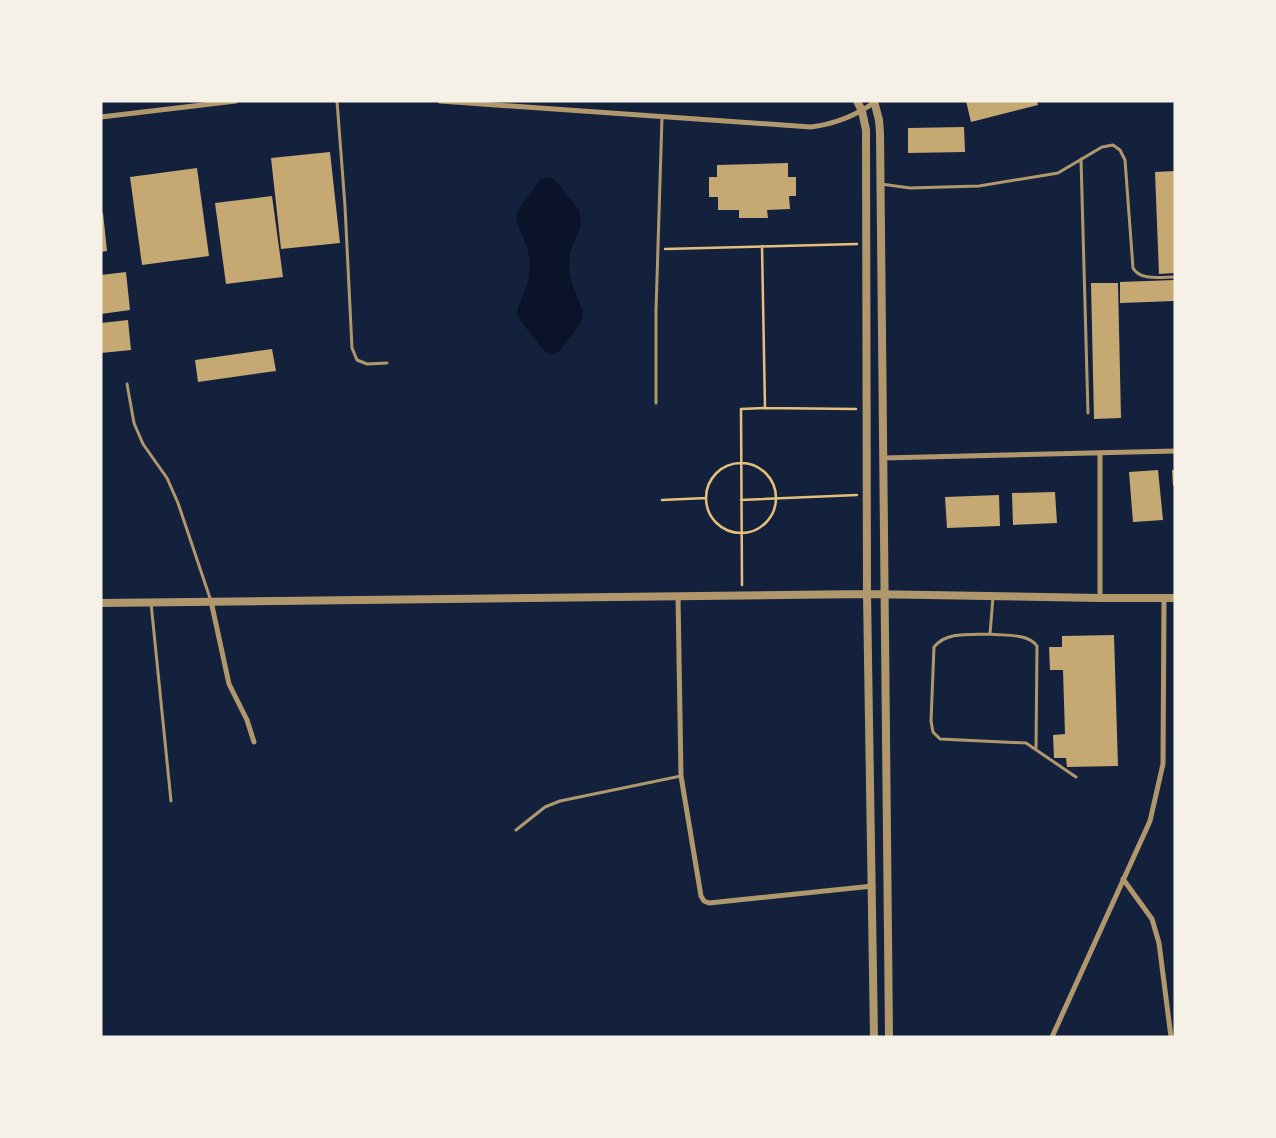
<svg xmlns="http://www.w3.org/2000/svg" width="1276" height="1138" viewBox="0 0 1276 1138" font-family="'DM Sans',sans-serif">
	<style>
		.water { fill: #0b132b }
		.building { fill: #c6a872 }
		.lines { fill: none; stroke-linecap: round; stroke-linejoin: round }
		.path { stroke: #e5c07b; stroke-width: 2.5 }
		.service { stroke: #b1986c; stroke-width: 3 }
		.minor { stroke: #b1986c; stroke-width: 5 }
		.tertiary { stroke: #b1986c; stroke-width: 8 }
	</style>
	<rect width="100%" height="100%" fill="#14213d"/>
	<path class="water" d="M548,177L555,180L579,210L581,218L580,227L570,253L569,269L572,283L583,311L581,322L560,351L552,354L545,352L522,323L517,314L518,307L528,282L530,265L528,249L516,221L517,212L540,180Z"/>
	<path class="building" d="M966,101H1037L1038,105L971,122Z
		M964,127L965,152L908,153V128Z
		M330,152L340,243L281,249L271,158Z
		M788,163V177H796V196H789L790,209L767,210L768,218H739V210H718V197H709V177H717V165Z
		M197,168L209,256L142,265L130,177Z
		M1175,171V273L1159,274L1155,172Z
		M272,196L283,277L226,284L215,203Z
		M101,213H103L107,251L101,252Z
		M126,272L130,310L101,314V275Z
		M1175,280V301L1120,303V282Z
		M1091,283H1118L1121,418L1094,419Z
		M128,320L131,350L101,353V323Z
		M272,349L276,371L198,382L195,360Z
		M1158,470L1163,520L1133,522L1129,472Z
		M1172,470H1175V486H1173Z
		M1055,492L1057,523L1013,525L1012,493Z
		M999,495L1000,526L947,528L945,497Z
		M1114,635L1118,766L1067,767L1066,758H1054L1053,735L1065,734L1063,670H1050L1049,647H1062V636Z"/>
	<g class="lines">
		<path class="path" d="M762,246L765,408L856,409
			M665,249L857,244
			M706 498a35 35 0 1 1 70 0a35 35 0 1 1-70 0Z
			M662,500L706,498
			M741,500L857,495
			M742,585L741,409L765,408"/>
		<path class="service" d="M337,101L345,206L352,348L357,360L367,364L387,363
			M1081,159L1088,413
			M881,184L910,188L979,186L1058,173L1102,147L1113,145L1120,150L1125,160L1133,268C1140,281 1161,277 1175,277
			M127,384L134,423L143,444L167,478L178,503L211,601
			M656,403V311L662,117
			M993,597L990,634C971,635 947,631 934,647L931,721L933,732L940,739L1026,743L1076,777
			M151,603L171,801
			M990,634C1005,636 1028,633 1037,646L1036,749
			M516,830L545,807L560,801L681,776"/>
		<path class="minor" d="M440,101L811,127C836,124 855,116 875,102
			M101,117L236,101
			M883,458L1175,451
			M678,596L681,776L701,896L704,901L709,903L873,886
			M1100,598V454
			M211,601L229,684L247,720L254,742
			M1123,879L1152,919L1159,943L1171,1037
			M1052,1037L1150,821L1163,764L1164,598"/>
		<path class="tertiary" d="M857,101L862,111L866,130L867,594L874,1037
			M874,101L879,120L880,133L889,1037
			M101,603L867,594L1100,598H1175"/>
	</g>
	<rect width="1276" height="1138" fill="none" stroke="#f6f1e7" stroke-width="205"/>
</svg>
